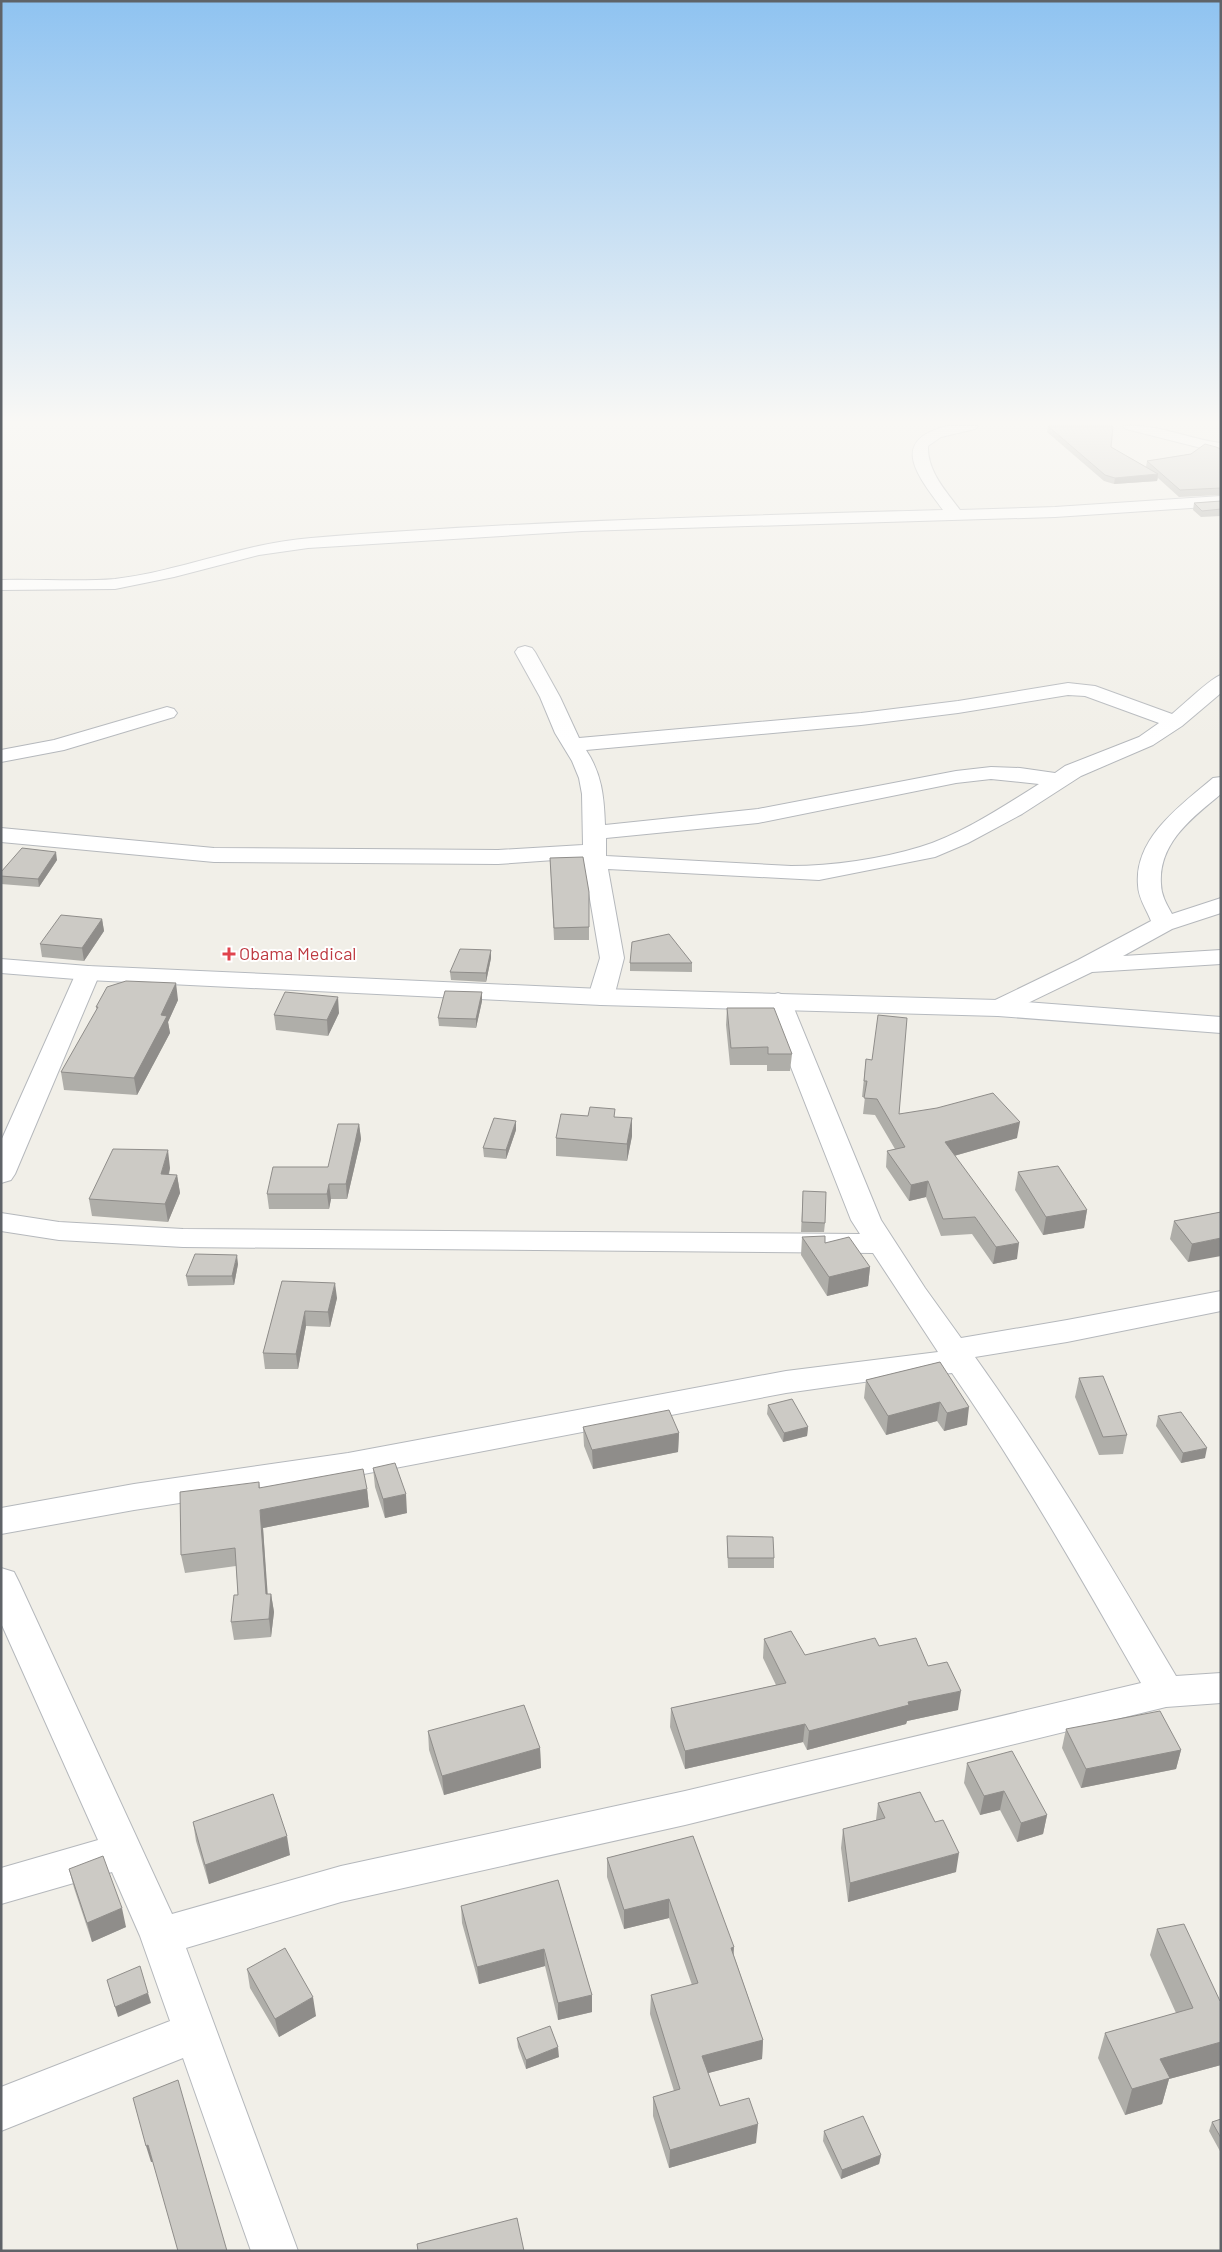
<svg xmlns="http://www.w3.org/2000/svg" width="1222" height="2252" viewBox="0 0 1222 2252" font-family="Barlow,sans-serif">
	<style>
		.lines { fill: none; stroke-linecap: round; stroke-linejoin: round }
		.street-casing { stroke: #b5b8bc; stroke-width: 2 }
		.secondary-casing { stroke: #b6babf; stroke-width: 2 }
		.street { fill: #fff; fill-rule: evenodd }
		.secondary { fill: #fff; fill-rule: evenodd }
		.wall { fill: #afaea9 }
		.shaded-wall { fill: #8f8d8a }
		.building { fill: #cccac5; stroke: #8f8d8a }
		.health-dot { fill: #e0444e; stroke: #fff; stroke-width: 2 }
		.labels { text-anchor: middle; stroke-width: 4; stroke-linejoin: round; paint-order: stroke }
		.health-label { font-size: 18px; fill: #be3a42; stroke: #fff; text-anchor: start }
	</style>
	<rect width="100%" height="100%" fill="#f1efe8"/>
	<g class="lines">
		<g class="street-casing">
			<path id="street" d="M947,426H978L975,429L941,437L928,446C927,471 946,491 960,510L1055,507L1221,496V506L1055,517L582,531L308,548L259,555L174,577L115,589L1,590V580C37,579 81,582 115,579C182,571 244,543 311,538C521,521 732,516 943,510C919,477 887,441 947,426Z
				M1123,426C1157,423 1188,439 1221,443V453L1126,429Z
				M525,646L532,648L535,652L560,697L579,738L861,713L958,701L1068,683L1095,686L1172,714C1182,706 1212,677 1221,675V693L1182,726L1153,745L1081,776L1022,814L968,843L935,857L819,880L608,869L624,958L614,997L610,1002L601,1005L592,1002L588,997L600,958L583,858L498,864L214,862L1,842V828L214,848L498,850L583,845L582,794L579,778L572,761L555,733L540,697L515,652L518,648ZM1068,695L1085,696L1159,723L1139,737L1065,766L1055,773L1020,768L991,767L956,771L758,809L605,825C604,797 602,774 586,750L861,725L958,713ZM991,779L1039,784C1002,807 962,834 920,847C881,859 832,866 791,866L606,856V838L758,823L956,783Z
				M167,707L174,709L177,713L174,717L64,750L1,762V750L54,740Z
				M1221,777V794C1193,817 1158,843 1161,884C1161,895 1167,905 1172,914L1221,898V913L1172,929L1123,956L1221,950V964L1092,972L1007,1013L998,1016L989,1013L985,1008L989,1003L1078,960L1151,921C1147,910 1138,898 1138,885C1134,838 1181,805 1213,778Z
				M88,966L97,968L100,973L15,1174L11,1180L1,1183V1141L76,973L79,968Z
				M778,993L787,996L791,1001L881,1220L925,1288L961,1338L1067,1320L1221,1291V1311L1067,1342L975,1357C1048,1459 1112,1568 1176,1676L1221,1673V1703L1166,1707L685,1825L341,1902L186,1948L298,2251H251L183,2058L1,2131V2087L170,2021L140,1936L112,1872L1,1904V1868L98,1840L1,1623V1568L14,1572L19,1582L172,1914L341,1866L685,1791L1141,1683C1081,1578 1021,1472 952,1373L871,1381L786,1393L348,1477L134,1510L1,1534V1508L134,1484L348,1453L786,1371L938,1352L873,1253L183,1247L59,1240L1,1231V1213L59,1222L183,1229L860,1234L851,1220L765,1001L769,996Z"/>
		</g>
		<g class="secondary-casing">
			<path id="secondary" d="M1,959L88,966L601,989L998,1000L1221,1017V1033L998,1016L601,1005L88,980L1,973Z"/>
		</g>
		<use href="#street" class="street"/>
		<use href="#secondary" class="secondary"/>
	</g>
	<path class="wall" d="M1048,426L1111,447L1146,467L1147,461L1221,449V495L1179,497L1158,478L1157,481L1114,484L1104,481L1047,432Z
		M1221,501V516L1201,517L1193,510L1194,503Z
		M550,858L589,892V940H554Z
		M57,860L39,887L1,884V872Z
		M102,919L104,931L84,961L42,957L40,944Z
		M491,950V958L486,982L451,980L450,972Z
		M630,963H692V972L630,971Z
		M482,992V1001L476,1028L439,1026L438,1018Z
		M178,1000L168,1022L170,1033L137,1095L64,1090L61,1072L97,1010L96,1007Z
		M727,1008L792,1054L790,1071H767V1065H730L726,1025Z
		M339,1013L328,1036L276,1030L274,1015Z
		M866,1059L899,1114L1017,1138L954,1156L1017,1259L993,1264L972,1234L941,1236L926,1197L909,1201L886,1167L887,1151L895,1149L875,1115L863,1114L865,1097H862Z
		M588,1116L632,1118V1136L627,1161L556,1156V1138Z
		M359,1124L361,1139L347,1199H331L329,1209H269L267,1194L328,1167Z
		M516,1130L506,1159L484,1157L483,1148Z
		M170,1168L169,1175H177L180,1193L168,1222L92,1216L89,1199Z
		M1018,1172L1087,1210L1084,1228L1043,1235L1015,1190Z
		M803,1191L825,1223L824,1232H801Z
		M1221,1212L1188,1262L1170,1239L1174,1221Z
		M802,1237L825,1243L870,1267L868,1286L827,1296L801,1255Z
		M238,1264L234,1285L188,1286L186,1276Z
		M282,1281L337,1298L330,1327L306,1326L298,1369H265L263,1353Z
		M940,1362L967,1425L944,1431L937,1421L886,1435L864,1398L866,1380Z
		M1079,1378L1127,1435L1123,1454L1099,1455L1075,1397Z
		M768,1405L808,1427L807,1436L783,1442L767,1414Z
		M1158,1416L1205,1458L1181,1463L1156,1426Z
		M583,1427L679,1433L678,1452L593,1469L584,1446Z
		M373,1468L407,1513L385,1518L375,1487Z
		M259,1482L260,1488L367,1489L369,1507L263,1528L267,1594H271L274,1612L271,1637L234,1640L231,1622L238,1595L236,1566L185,1573L181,1555Z
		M727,1536L774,1558V1568H728L727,1546Z
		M764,1639L805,1655L928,1666L958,1710L907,1721L906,1724L807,1750L803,1742L685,1769L670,1727L671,1708L776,1685L763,1658Z
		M1066,1729L1181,1750L1176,1769L1081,1788L1062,1748Z
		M428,1731L540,1748L541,1768L444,1795L429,1750Z
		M967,1763L1047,1815L1043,1834L1017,1842L1000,1810L980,1815L964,1783Z
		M878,1803L956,1872L848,1902L841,1848L843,1829L876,1820Z
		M193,1822L290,1855L209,1884L196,1841Z
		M693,1836L734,1956L763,2040L762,2059L708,2073L720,2106L756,2143L669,2168L653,2116V2097L674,2091L650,2014L651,1995L692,1985L669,1918L624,1929L607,1877V1858Z
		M69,1869L126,1927L92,1942L74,1888Z
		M558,1880L592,1995V2012L558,2020L545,1966L479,1984L462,1923L461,1906Z
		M1157,1929L1220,2001H1221V2065L1169,2079L1162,2104L1125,2115L1098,2058L1105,2033L1176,2013L1150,1955Z
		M247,1969L316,2016L279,2037L250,1988Z
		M517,2038L559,2057L526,2069L518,2047Z
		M1221,2119V2153L1209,2131L1212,2122Z
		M824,2131L881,2155L879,2164L841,2179L823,2141Z"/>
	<path class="shaded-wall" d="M1158,474L1157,481L1114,484L1115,478Z
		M56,852L57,860L39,887L38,879Z
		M102,919L104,931L84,961L82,948Z
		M491,950V958L486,982V973Z
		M176,983L178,1000L168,1022L170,1033L137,1095L134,1078L161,1015Z
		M482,992V1001L476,1028V1019Z
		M338,997L339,1013L328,1036L327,1020Z
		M632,1118V1136L627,1161V1144Z
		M516,1121V1130L506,1159V1150Z
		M1020,1122L1017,1138L943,1159L945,1142Z
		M359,1124L361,1139L347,1199L346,1184Z
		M168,1150L170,1168L164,1192L161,1174Z
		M177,1175L180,1193L168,1222L165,1204Z
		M928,1181L926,1197L909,1201L911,1185Z
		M329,1184L331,1199L329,1209L327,1194Z
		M1087,1210L1084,1228L1043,1235L1046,1217Z
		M1221,1238V1256L1188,1262L1192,1244Z
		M1019,1243L1017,1259L993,1264L996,1247Z
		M237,1255L238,1264L234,1285L232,1276Z
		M870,1267L868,1286L827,1296L829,1277Z
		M335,1283L337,1298L330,1327L328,1312Z
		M305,1311L306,1326L298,1369L296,1354Z
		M940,1402L937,1421L886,1435L888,1416Z
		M969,1407L967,1425L944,1431L947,1413Z
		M808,1427L807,1436L783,1442L784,1433Z
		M679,1433L678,1452L593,1469L592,1450Z
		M1207,1448L1205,1458L1181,1463L1183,1453Z
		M367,1489L369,1507L263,1528L269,1612L266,1594L260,1510Z
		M406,1494L407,1513L385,1518L383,1499Z
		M271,1594L274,1612L271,1637L269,1619Z
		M961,1691L958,1710L907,1721L906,1724L807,1750L809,1731L908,1702Z
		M805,1724L803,1742L685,1769V1751Z
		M540,1748L541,1768L444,1795L442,1776Z
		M1181,1750L1176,1769L1081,1788L1086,1769Z
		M1004,1791L1000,1810L980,1815L984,1796Z
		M1047,1815L1043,1834L1017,1842L1021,1823Z
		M287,1836L290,1855L209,1884L205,1865Z
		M959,1853L956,1872L848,1902L850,1883Z
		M669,1899V1918L624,1929V1910Z
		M122,1908L126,1927L92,1942L87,1923Z
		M734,1947L733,1966L731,1948Z
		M544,1949L545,1966L479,1984L477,1967Z
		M148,1993L151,2003L118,2017L115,2007Z
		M592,1995V2012L558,2020V2003Z
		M313,1997L316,2016L279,2037L275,2019Z
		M763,2040L762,2059L701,2075L702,2056Z
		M1221,2042V2065L1169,2079L1162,2104L1125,2115L1132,2089L1160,2059Z
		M558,2047L559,2057L526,2069V2060Z
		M758,2124L756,2143L669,2168L670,2150Z
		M148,2145L153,2162H151L146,2146Z
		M881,2155L879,2164L841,2179L842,2170Z"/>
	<path class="building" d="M1048,426H1113L1111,447L1158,474L1115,478L1105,475Z
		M1205,444L1216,447L1221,449V488L1180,490L1147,461L1191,454Z
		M1221,501V509L1202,511L1194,503Z
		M22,848L56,852L38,879L1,876V872Z
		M583,857L589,892V927L554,928L550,858Z
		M61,915L102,919L82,948L40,944Z
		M669,934L692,963H630L632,942Z
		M460,949L491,950L486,973L450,972Z
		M126,981L176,983L161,1015L167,1016L134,1078L61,1072L98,1007H96L107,987Z
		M445,991L482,992L476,1019L438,1018Z
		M285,992L338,997L327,1020L274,1015Z
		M727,1008H774L792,1054H768V1047L731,1048Z
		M878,1015L907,1018L899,1114L937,1108L993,1093L1020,1122L945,1142L1019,1243L996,1247L975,1217L943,1219L928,1181L911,1185L887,1151L905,1147L877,1099L864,1098L867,1081H864L866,1059L872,1060Z
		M590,1107L615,1109L614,1117L632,1118L627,1144L556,1138L561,1114L588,1116Z
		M494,1118L516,1121L506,1150L483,1148Z
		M338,1124H359L346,1184H329L327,1194H267L273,1167H328Z
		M113,1149L168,1150L161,1174L177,1175L165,1204L89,1199Z
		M1058,1166L1087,1210L1046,1217L1018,1172Z
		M803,1191L826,1192L825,1223L802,1222Z
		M1221,1212V1238L1192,1244L1174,1221Z
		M825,1236V1243L849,1237L870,1267L829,1277L802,1237Z
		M195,1254L237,1255L232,1276H186Z
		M282,1281L335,1283L328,1312L305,1311L296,1354L263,1353Z
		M940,1362L969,1407L947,1413L940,1402L888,1416L866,1380Z
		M1103,1376L1127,1435L1103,1437L1079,1378Z
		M792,1399L808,1427L784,1433L768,1405Z
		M669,1410L679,1433L592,1450L583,1427Z
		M1181,1412L1207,1448L1183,1453L1158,1416Z
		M395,1463L406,1494L383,1499L373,1468Z
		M363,1469L367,1489L260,1510L266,1594H271L269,1619L231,1622L234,1595H238L235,1548L181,1555L180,1492L259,1482V1488Z
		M727,1536L773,1537L774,1558H728Z
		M791,1631L805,1655L875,1638L879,1646L916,1638L928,1666L947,1662L961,1691L908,1702L909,1705L809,1731L805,1724L685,1751L671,1708L786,1683L764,1639Z
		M524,1705L540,1748L442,1776L428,1731Z
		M1160,1711L1181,1750L1086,1769L1066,1729Z
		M1012,1751L1047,1815L1021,1823L1004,1791L984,1796L967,1763Z
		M920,1792L935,1822L943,1820L959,1853L850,1883L843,1829L885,1818L878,1803Z
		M273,1794L287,1836L205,1865L193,1822Z
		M693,1836L734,1947L731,1948L763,2040L702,2056L720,2106L749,2098L758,2124L670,2150L653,2097L680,2089L651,1995L698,1983L669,1899L624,1910L607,1858Z
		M103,1856L122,1908L87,1923L69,1869Z
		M558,1880L592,1995L558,2003L544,1949L477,1967L461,1906Z
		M1184,1924L1220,2001H1221V2042L1160,2059L1170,2078L1132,2089L1105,2033L1193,2008L1157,1929Z
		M285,1948L313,1997L275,2019L247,1969Z
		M140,1966L148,1993L115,2007L107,1980Z
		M550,2026L558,2047L526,2060L517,2038Z
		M178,2080L227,2251H178L148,2145L146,2146L133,2098Z
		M863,2116L881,2155L842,2170L824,2131Z
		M1221,2119V2138L1212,2122Z
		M517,2218L524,2251H418L417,2244Z"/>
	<linearGradient id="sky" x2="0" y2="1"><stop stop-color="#8fc3f1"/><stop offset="0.57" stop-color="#f9f8f5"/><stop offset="1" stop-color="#f9f8f5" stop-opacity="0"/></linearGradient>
	<rect width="1222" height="741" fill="url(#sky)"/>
	<path class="health-dot" d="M226.5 946.5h5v5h5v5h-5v5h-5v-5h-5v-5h5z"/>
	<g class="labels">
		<g class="health-label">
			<text x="239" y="960">Obama Medical</text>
		</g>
	</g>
	<rect width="1222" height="2252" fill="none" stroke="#5f6368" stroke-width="5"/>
</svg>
